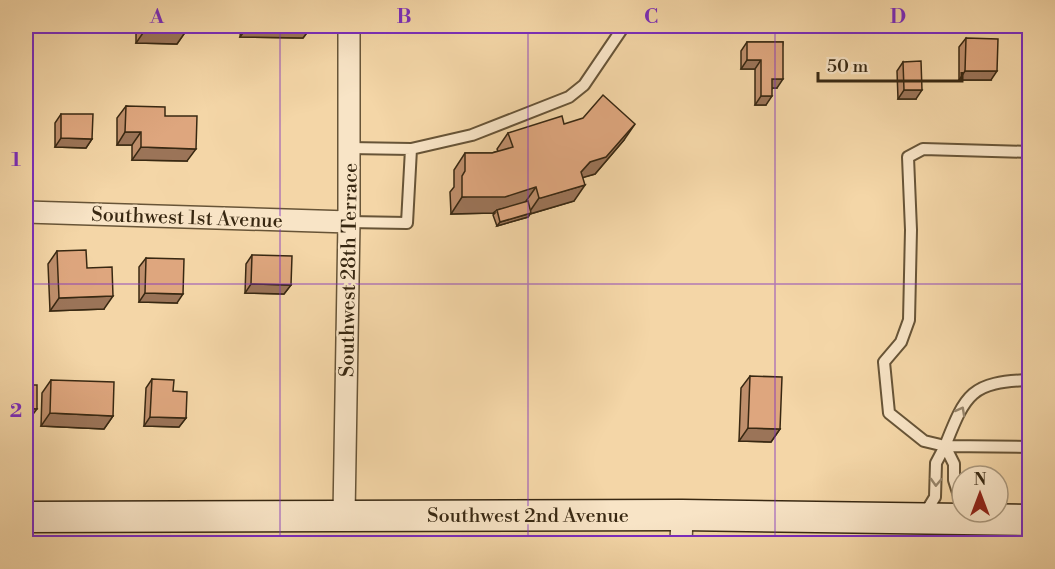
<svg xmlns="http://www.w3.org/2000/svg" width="1055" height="569" viewBox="0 0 1055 569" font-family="'Libre Bodoni',serif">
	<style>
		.green { fill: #c4bb82; stroke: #7e724a; stroke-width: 1.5 }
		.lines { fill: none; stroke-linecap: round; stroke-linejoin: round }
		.lane-casing { stroke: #675437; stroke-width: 14 }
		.street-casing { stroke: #675437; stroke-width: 24 }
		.secondary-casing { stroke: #382812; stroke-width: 33 }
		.lane { stroke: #f8e4c6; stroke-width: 10 }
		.street { stroke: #f8e4c6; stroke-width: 21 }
		.secondary { stroke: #f8e4c6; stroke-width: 30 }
		.wall { fill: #bf8f6c; stroke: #382812; stroke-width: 1.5 }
		.shaded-wall { fill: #9b7458; stroke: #382812; stroke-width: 1.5 }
		.building { fill: #dea67e; stroke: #382812; stroke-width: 1.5 }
		.oneway { stroke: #98866c }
		.grid { fill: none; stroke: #7b2cbf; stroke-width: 1.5; stroke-opacity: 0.55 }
		.labels { text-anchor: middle; stroke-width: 4.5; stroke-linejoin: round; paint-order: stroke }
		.street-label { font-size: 20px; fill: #382812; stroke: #f8e4c6 }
		.neatline { fill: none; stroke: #7b2cbf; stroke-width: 2 }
		.grid-label { font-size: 20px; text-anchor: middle; font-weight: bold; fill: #7b2cbf }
	</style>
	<rect width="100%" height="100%" fill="#f4d6a7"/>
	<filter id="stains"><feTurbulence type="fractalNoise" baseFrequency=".00333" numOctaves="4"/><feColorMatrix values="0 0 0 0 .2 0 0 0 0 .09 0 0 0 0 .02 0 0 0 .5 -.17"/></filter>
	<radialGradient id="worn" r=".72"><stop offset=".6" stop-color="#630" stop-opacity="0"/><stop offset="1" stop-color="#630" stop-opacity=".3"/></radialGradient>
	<path class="green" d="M265,537L668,542V543H26V541Z"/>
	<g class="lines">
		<g class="lane-casing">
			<path id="lane" d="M349,148L411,149L472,135L569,97L584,85L624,26
				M1030,152L923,149L908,157L911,230L909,320L901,342L884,362L889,413L924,441L945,446L1030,447
				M349,222L407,223L411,149
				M962,505L954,480V464L945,446C966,393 971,382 1030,380
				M924,515L935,497L936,463L945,446"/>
		</g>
		<g class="street-casing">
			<path id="street" d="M26,212L349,222
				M344,515L349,222V26
				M681,544L682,515"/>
		</g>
		<g class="secondary-casing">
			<path id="secondary" d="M26,517L682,515L1030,520"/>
		</g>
		<use href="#lane" class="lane"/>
		<use href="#street" class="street"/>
		<use href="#secondary" class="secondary"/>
	</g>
	<path class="wall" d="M136,26H186V31L177,44L136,43Z
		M241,26H312L303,38L240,37Z
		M966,38L991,80H959V47Z
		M747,42H783L777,88H772L766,105H755V69H741V51Z
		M903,62L916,99H898L897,71Z
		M126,106L165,116L187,161L132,160V145H117V118Z
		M61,114L92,139L86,148L55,147V123Z
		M564,124L624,140L595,174L583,177L574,201L530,214L528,217L497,226L493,215L495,213L451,214L450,192L454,187V170L465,153H492L498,151L497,149L508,133Z
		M57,251L87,268L104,309L50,311L48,264Z
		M252,255L291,285L284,294L245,293L246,264Z
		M146,258L177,303L139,302V267Z
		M750,376L780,429L771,442L739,441L741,388Z
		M152,379L173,391L186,418L179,427L144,426L146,388Z
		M51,380L113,416L104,429L41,426L42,393Z"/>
	<path class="shaded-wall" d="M248,26H312L303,38L240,37Z
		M145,30L186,31L177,44L136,43Z
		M747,60H761L755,69H741Z
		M965,71H997L991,80H959Z
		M772,79H783L777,88H766Z
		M904,90H922L916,99H898Z
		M761,96H772L766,105H755Z
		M635,124L624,140L595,174L578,179L581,172L590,162Z
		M125,132H141L132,145H117Z
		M61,138L92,139L86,148L55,147Z
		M141,147L196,149L187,161L132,160Z
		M585,185L574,201L530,214L528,217L497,226L500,222L528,214L539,198Z
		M536,187L524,204L497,210L493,213L451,214L462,197Z
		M251,284L291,285L284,294L245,293Z
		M145,293L183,294L177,303L139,302Z
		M113,296L104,309L50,311L59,298Z
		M26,408L37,409L28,421H26Z
		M50,413L113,416L104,429L41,426Z
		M150,417L186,418L179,427L144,426Z
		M748,428L780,429L771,442L739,441Z"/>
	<path class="building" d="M145,26H186V31L145,30Z
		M966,38L998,39L997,71H965Z
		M747,42H783V79H772V96H761V60H747Z
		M921,61L922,90H904L903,62Z
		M603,95L635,124L606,157L590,162L581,172L585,185L541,198H539L536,187L505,197H462V176L465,171V153H492L513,147L508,133L562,116L564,124L583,118Z
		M126,106L165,107V116H197L196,149L141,147V132H125Z
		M61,114H93L92,139L61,138Z
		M528,201L531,213L500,222L497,210Z
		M86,250L87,268L112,267L113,296L59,298L57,251Z
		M252,255L292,256L291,285L251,284Z
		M146,258L184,259L183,294L145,293Z
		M750,376L782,377L780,429L748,428Z
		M152,379L174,380L173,391L187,392L186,418L150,417Z
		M51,380L114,382L113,416L50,413Z
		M26,385H37V409L26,408Z"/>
	<defs><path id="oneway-chevron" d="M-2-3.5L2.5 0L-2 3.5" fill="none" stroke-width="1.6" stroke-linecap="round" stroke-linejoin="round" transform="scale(1.5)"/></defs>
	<g class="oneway">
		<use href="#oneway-chevron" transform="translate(961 411) rotate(-61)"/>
		<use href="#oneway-chevron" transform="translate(936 482) rotate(92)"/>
	</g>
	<path class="grid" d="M280,26V544M528,26V544M775,26V544M26,284H1030"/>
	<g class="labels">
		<g class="street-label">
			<text transform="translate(187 217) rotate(2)" y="7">Southwest 1st Avenue</text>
			<text transform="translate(348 270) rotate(-89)" y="7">Southwest 28th Terrace</text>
			<text x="528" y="522">Southwest 2nd Avenue</text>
		</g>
	</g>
	<rect width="1055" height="569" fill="none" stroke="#f4d6a7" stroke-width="66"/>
	<g transform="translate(980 494)"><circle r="28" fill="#f8e4c6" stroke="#ab997e" stroke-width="1.5"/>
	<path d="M0-4.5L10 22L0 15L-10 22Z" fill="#8f2418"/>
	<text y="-9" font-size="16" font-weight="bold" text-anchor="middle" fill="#382812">N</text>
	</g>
	<path d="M818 72v9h144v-9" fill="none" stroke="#382812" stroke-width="3"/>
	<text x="827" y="72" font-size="18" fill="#382812" stroke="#f8e4c6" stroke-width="4.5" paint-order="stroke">50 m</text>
	<rect x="33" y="33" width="989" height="503" class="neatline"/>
	<g class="grid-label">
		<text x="157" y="23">A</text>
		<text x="404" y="23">B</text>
		<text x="651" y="23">C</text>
		<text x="898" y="23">D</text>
		<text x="16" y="166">1</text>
		<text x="16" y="417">2</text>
	</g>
	<rect width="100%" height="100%" filter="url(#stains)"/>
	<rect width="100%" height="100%" fill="url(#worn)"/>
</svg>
